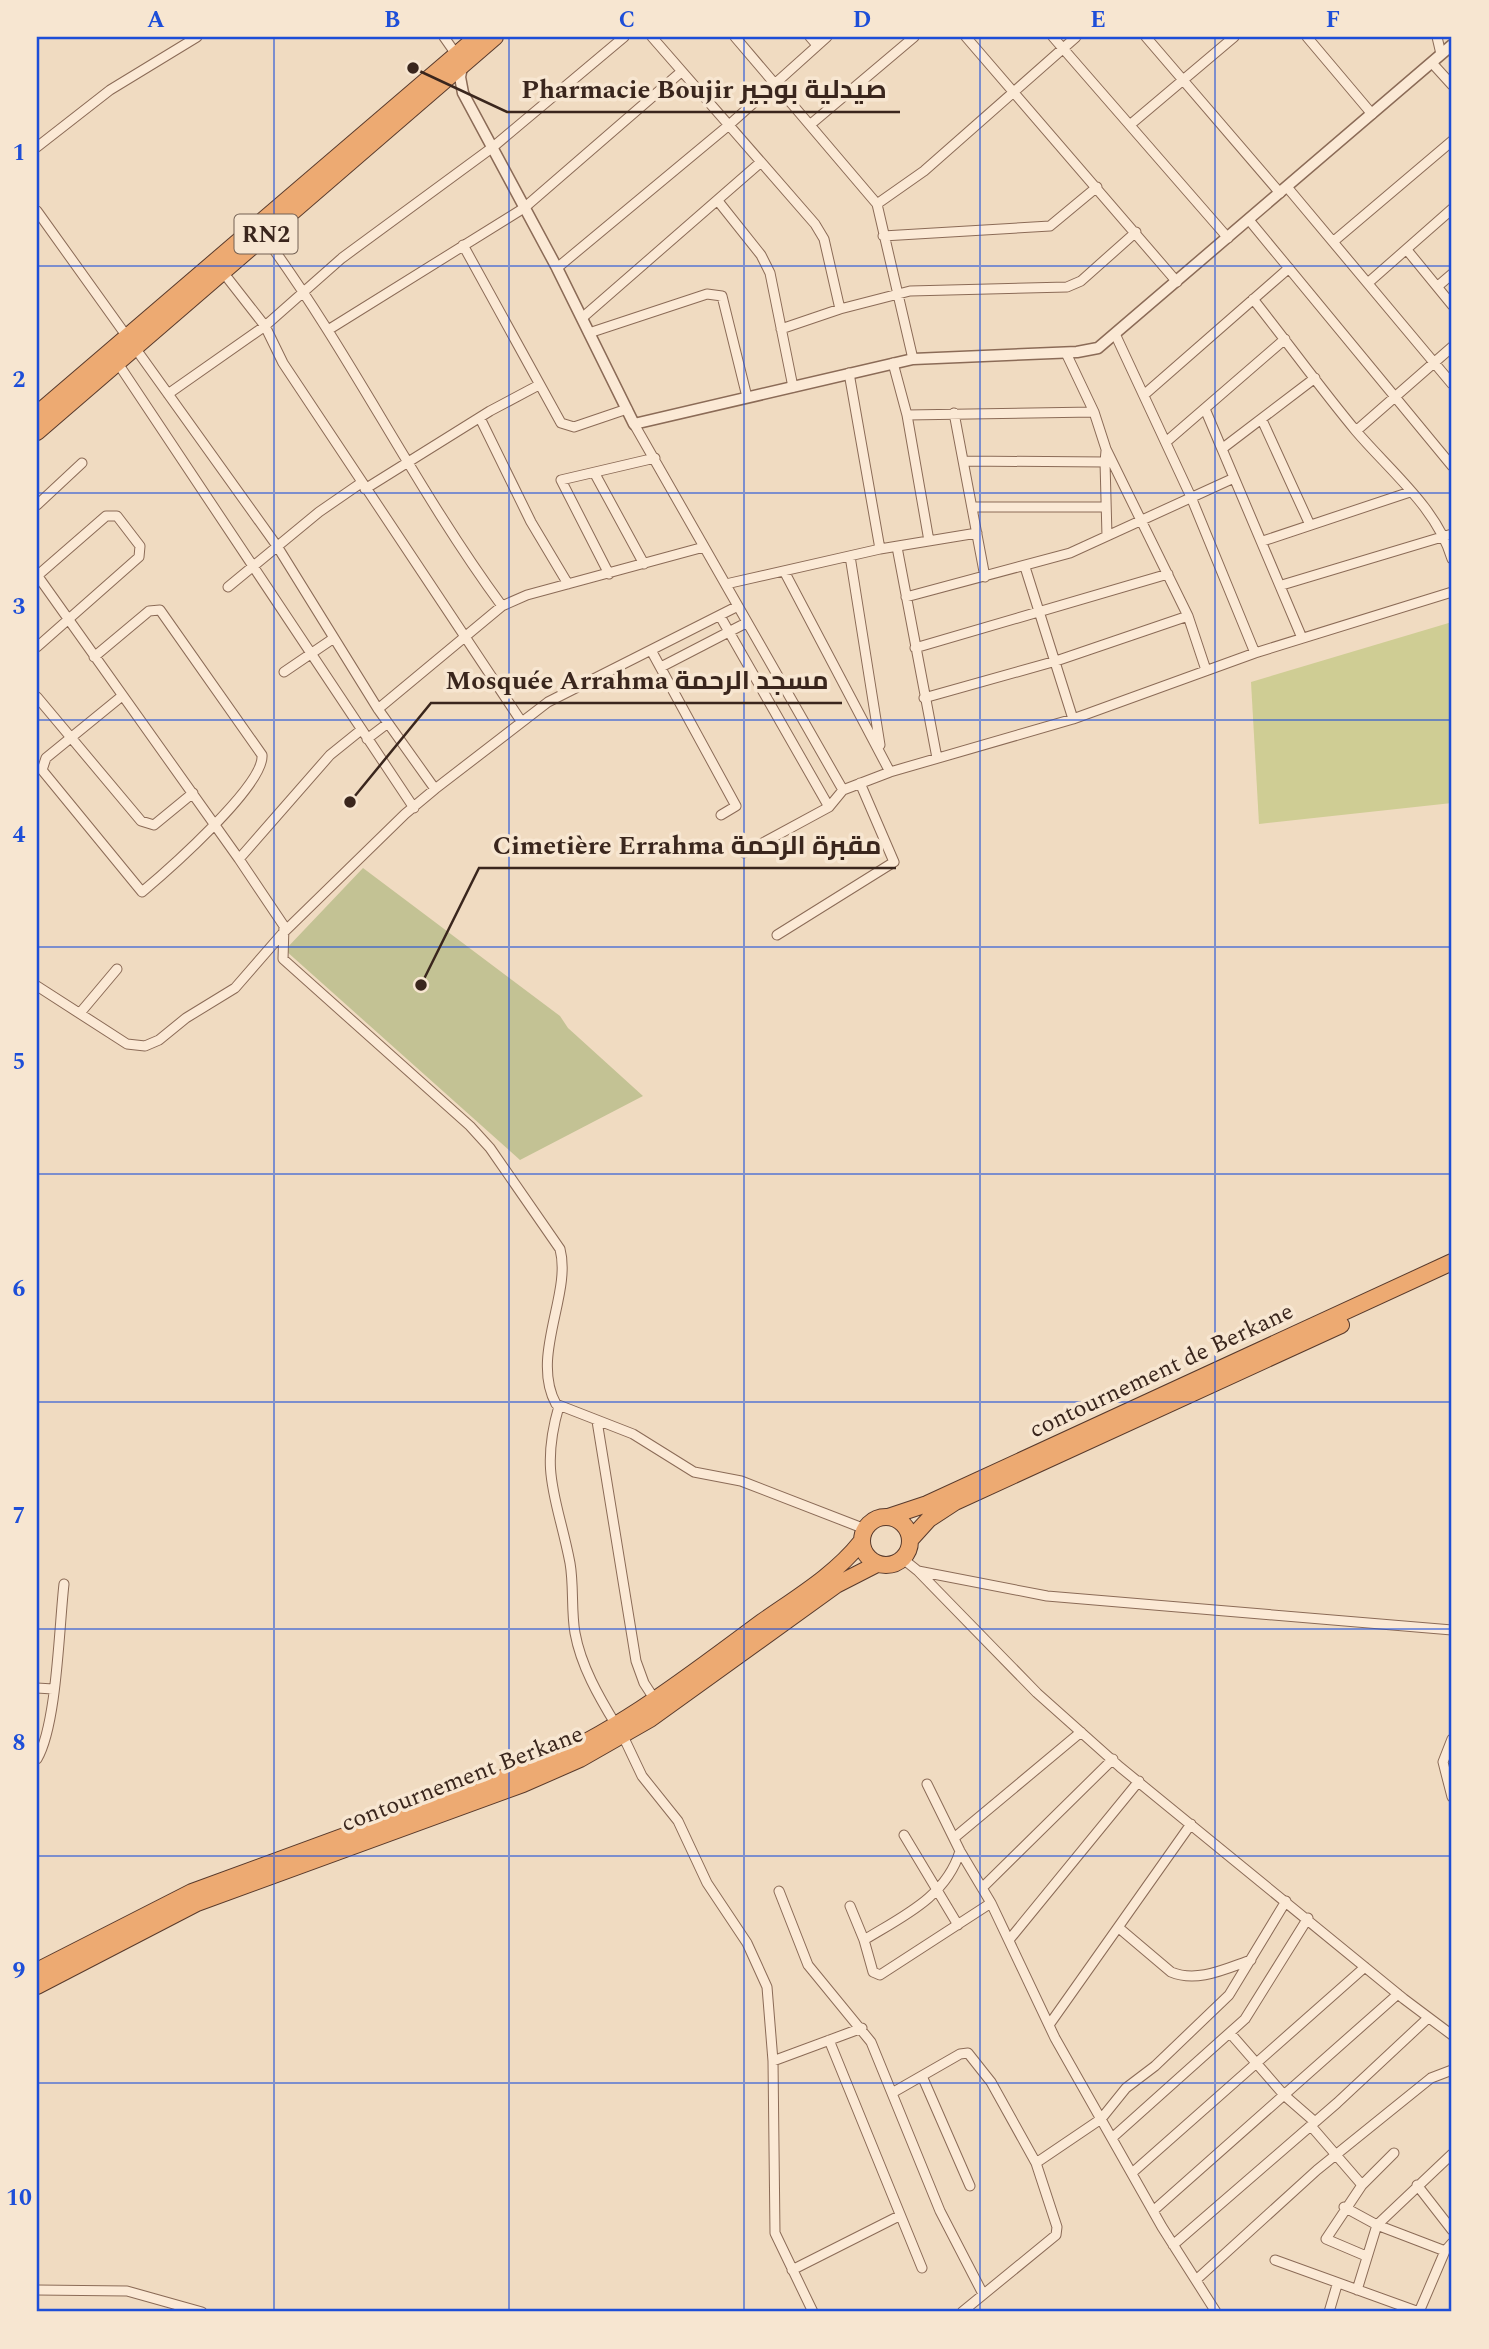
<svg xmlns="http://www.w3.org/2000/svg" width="1489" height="2349" viewBox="0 0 1489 2349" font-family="Spectral,Cairo,serif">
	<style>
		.green { fill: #cfcd94 }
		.cemetery { fill: #c3c294 }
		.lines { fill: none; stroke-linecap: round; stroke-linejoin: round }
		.minor-casing { stroke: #8b6b57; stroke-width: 11 }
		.tertiary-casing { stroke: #8b6b57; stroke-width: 13 }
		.trunk-casing { stroke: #583a2c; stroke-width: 18 }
		.minor { stroke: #fbe9d5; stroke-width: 9 }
		.tertiary { stroke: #fbe9d5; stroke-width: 10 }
		.trunk { stroke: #edaa72; stroke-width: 16 }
		.grid { fill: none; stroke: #1d4ed8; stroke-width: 2; stroke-opacity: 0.55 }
		.labels { text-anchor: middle; stroke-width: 7; stroke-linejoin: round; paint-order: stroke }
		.shield { fill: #f7e6d1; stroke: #736053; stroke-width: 2 }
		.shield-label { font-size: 23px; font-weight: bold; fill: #3a261d }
		.street-label { font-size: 24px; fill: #3a261d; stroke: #f7e6d1 }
		.leader { fill: none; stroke: #3a261d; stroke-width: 2.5 }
		.callout-dot { fill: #3a261d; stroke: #f7e6d1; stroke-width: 2.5 }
		.callout-label { font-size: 26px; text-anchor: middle; font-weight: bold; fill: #3a261d; stroke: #f7e6d1; stroke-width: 7; stroke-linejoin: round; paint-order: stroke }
		.neatline { fill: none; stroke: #1d4ed8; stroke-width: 2.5 }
		.grid-label { font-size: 23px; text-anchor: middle; font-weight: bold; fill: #1d4ed8 }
	</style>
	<rect width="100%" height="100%" fill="#f0dbc1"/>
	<path class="green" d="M1452,622V803L1259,824L1251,682Z"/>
	<path class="cemetery" d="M363,868L560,1016L568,1028L643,1096L520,1160L285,950Z"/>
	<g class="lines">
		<g class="minor-casing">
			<path id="minor" d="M444,37L458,57
				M652,37L815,224L824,239L840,309
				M735,37L877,204L913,359
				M810,37L817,45
				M966,37L1177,282
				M1053,37L1228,238
				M1146,37L1280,193
				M1307,37L1372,114
				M1437,37L1441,54
				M1432,63L1452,85
				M811,124L914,37
				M1131,124L1234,37
				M37,147L110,90L197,37
				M1287,187L1452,384
				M718,201L761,255L770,273L793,387
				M877,204L924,171L1076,37
				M37,211L277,546L378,709L435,789L548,702L736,607
				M1249,220L1452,466
				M264,236C351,354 415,488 502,606
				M883,236L1050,226L1097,187
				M1334,241L1452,141
				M463,245L561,423L574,427L627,409
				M1407,250L1452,305
				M557,268L729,125L827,37
				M222,271L265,326L283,363L521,721
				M1369,282L1452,209
				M1438,286L1452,274
				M1253,299C1288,343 1321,389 1356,431C1390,471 1437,508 1452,559
				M582,318L761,162
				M781,329L840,309L910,291L1067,287L1081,281L1136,232
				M328,330L524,208L681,72
				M589,333L707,294L722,296L747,397
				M1116,336L1191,497L1255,653
				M1066,353L1094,412L1106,449L1188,616L1206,670
				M117,362L414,808
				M893,363L907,415L929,541
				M849,373L880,549
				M168,394L265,326L342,258L493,147L624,37
				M1145,394L1289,268
				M1205,409L1302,638
				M954,413L985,577
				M907,415L1094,412
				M480,418L531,522L568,584
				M1262,420L1310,525
				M634,424L843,790
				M1356,431L1452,347
				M1166,442L1285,339
				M1223,448L1315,378
				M964,461L1105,462L1106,451
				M1105,462L1107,536
				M595,474L644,564
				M365,489L490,411L537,386
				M37,505L82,463
				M973,507H1106
				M1263,541L1410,492
				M897,547L937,758
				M850,556L880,745
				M1025,567L1073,719
				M784,571L890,772
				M609,574L561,480L655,458
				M37,575L239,859L330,755L361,730
				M726,584L880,549L977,533
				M1282,585L1452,534
				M228,587L319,512L361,483
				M906,597L1070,553L1234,478
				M720,616L829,807
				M37,647L139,557L140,546L117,516H106L37,576
				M915,648L1168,574
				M652,652L736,806L721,815
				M94,657L149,611L160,610L262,755C265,785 167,871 142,892L42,770L46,758L122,696
				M661,667L746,623
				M284,672L334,638
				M37,697L141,821L154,825L193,793
				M924,698L1056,661L1188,616
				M378,709L502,606L527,595L704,547
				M367,739L388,723
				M744,853L829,807L843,790L890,772L1073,719L1255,653L1452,592
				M239,859L284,926L283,959L470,1126L490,1148L560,1249C572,1294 530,1356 556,1404L633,1434L694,1472L741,1481L865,1529
				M777,935L894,862L860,783
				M37,986L127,1044L145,1046L159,1040L186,1018L235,988L282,934L405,814L435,789
				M80,1013L117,969
				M559,1406C539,1474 558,1500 570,1563C574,1586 571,1610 575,1633C581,1666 599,1697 616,1725
				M597,1421L636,1661L644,1683L655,1700
				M903,1559L918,1571L1047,1596L1452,1630
				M918,1571L1037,1693L1120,1767L1404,1999L1452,2035
				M37,1688L53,1689
				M623,1736L642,1776L678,1821L707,1883L747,1943L767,1987L773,2061L775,2233L813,2312
				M1452,1739L1443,1762L1452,1797
				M37,1759C57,1725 59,1627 64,1584
				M927,1784L960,1851L991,1903L1055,2038L1162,2227L1216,2312
				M904,1835L958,1925
				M954,1838L1081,1732
				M982,1888L1113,1759
				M779,1891L808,1965L871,2042L940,2211L983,2294
				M850,1906L864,1940C903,1916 946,1897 960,1851
				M1119,1928L1171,1972C1197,1983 1225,1969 1251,1960
				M864,1940L873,1972L880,1975L991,1903
				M1009,1940L1139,1781
				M1049,2025L1191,1824
				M1230,2033L1284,2095L1315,2122
				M829,2040L922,2268
				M773,2061L862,2028
				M922,2076L970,2186
				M892,2093L960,2054L968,2053L991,2082L1036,2163
				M1311,2126L1362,2185
				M1112,2138L1245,2019L1308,1918
				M1132,2173L1365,1967
				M1417,2185L1452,2230
				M1153,2211L1398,1994
				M1173,2245L1337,2103L1428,2018
				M1445,2251L1452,2243
				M1366,2256L1326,2239L1362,2185L1394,2153
				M1275,2260L1419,2312L1445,2251L1377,2225L1344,2207
				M792,2270L899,2216
				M1196,2280L1317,2170L1431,2078L1452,2070
				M37,2290L127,2291L202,2312
				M1357,2290L1377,2225L1452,2154
				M962,2312L1056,2235L1057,2227L1036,2163L1101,2119L1126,2088L1155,2066L1229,1995L1286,1901
				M1329,2312L1337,2285"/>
		</g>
		<g class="tertiary-casing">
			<path id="tertiary" d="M462,67L460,77L463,93L557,268L634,424L913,359L1077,352L1098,348L1452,45"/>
		</g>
		<g class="trunk-casing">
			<path id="trunk" d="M37,414L477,37
				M37,432L495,37
				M862 1541a24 24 0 1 1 48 0a24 24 0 1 1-48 0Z
				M888,1517L927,1504L1452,1262
				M910,1540L929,1519L955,1502L1341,1325
				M37,1971L192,1892L538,1765C621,1730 690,1675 762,1622C796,1598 835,1575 861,1542
				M37,1986L197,1903L523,1784L580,1759L650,1719L836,1585L877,1564"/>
		</g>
		<use href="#minor" class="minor"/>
		<use href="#tertiary" class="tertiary"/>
		<use href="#trunk" class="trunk"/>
	</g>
	<path class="grid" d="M274,37V2312M509,37V2312M744,37V2312M980,37V2312M1215,37V2312M37,266H1452M37,493H1452M37,720H1452M37,947H1452M37,1174H1452M37,1402H1452M37,1629H1452M37,1856H1452M37,2083H1452"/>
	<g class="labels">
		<rect class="shield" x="234.5" y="214.5" width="63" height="39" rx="5"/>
		<g class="shield-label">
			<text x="266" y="242">RN2</text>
		</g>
		<g class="street-label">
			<text transform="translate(1161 1370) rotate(-25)" y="8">contournement de Berkane</text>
			<text transform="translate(462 1778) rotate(-21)" y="8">contournement Berkane</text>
		</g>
	</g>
	<path class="leader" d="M413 68L507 112H900M350 802L431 703H842M421 985L479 868H896"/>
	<g class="callout-dot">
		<circle cx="413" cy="68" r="7"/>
		<circle cx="350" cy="802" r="7"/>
		<circle cx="421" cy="985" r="7"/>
	</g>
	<g class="callout-label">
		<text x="704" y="98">Pharmacie Boujir صيدلية بوجير</text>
		<text x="637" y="689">Mosquée Arrahma مسجد الرحمة</text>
		<text x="687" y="854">Cimetière Errahma مقبرة الرحمة</text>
	</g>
	<rect width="1489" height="2349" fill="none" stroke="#f7e6d1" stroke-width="77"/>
	<rect x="38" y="38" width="1412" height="2272" class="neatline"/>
	<g class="grid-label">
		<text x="156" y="27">A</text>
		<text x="392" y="27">B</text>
		<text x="627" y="27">C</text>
		<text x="862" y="27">D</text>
		<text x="1098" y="27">E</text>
		<text x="1333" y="27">F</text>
		<text x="19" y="160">1</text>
		<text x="19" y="387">2</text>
		<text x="19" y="614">3</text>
		<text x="19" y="842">4</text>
		<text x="19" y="1069">5</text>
		<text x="19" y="1296">6</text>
		<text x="19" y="1523">7</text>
		<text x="19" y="1750">8</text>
		<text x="19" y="1978">9</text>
		<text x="19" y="2205">10</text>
	</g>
</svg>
